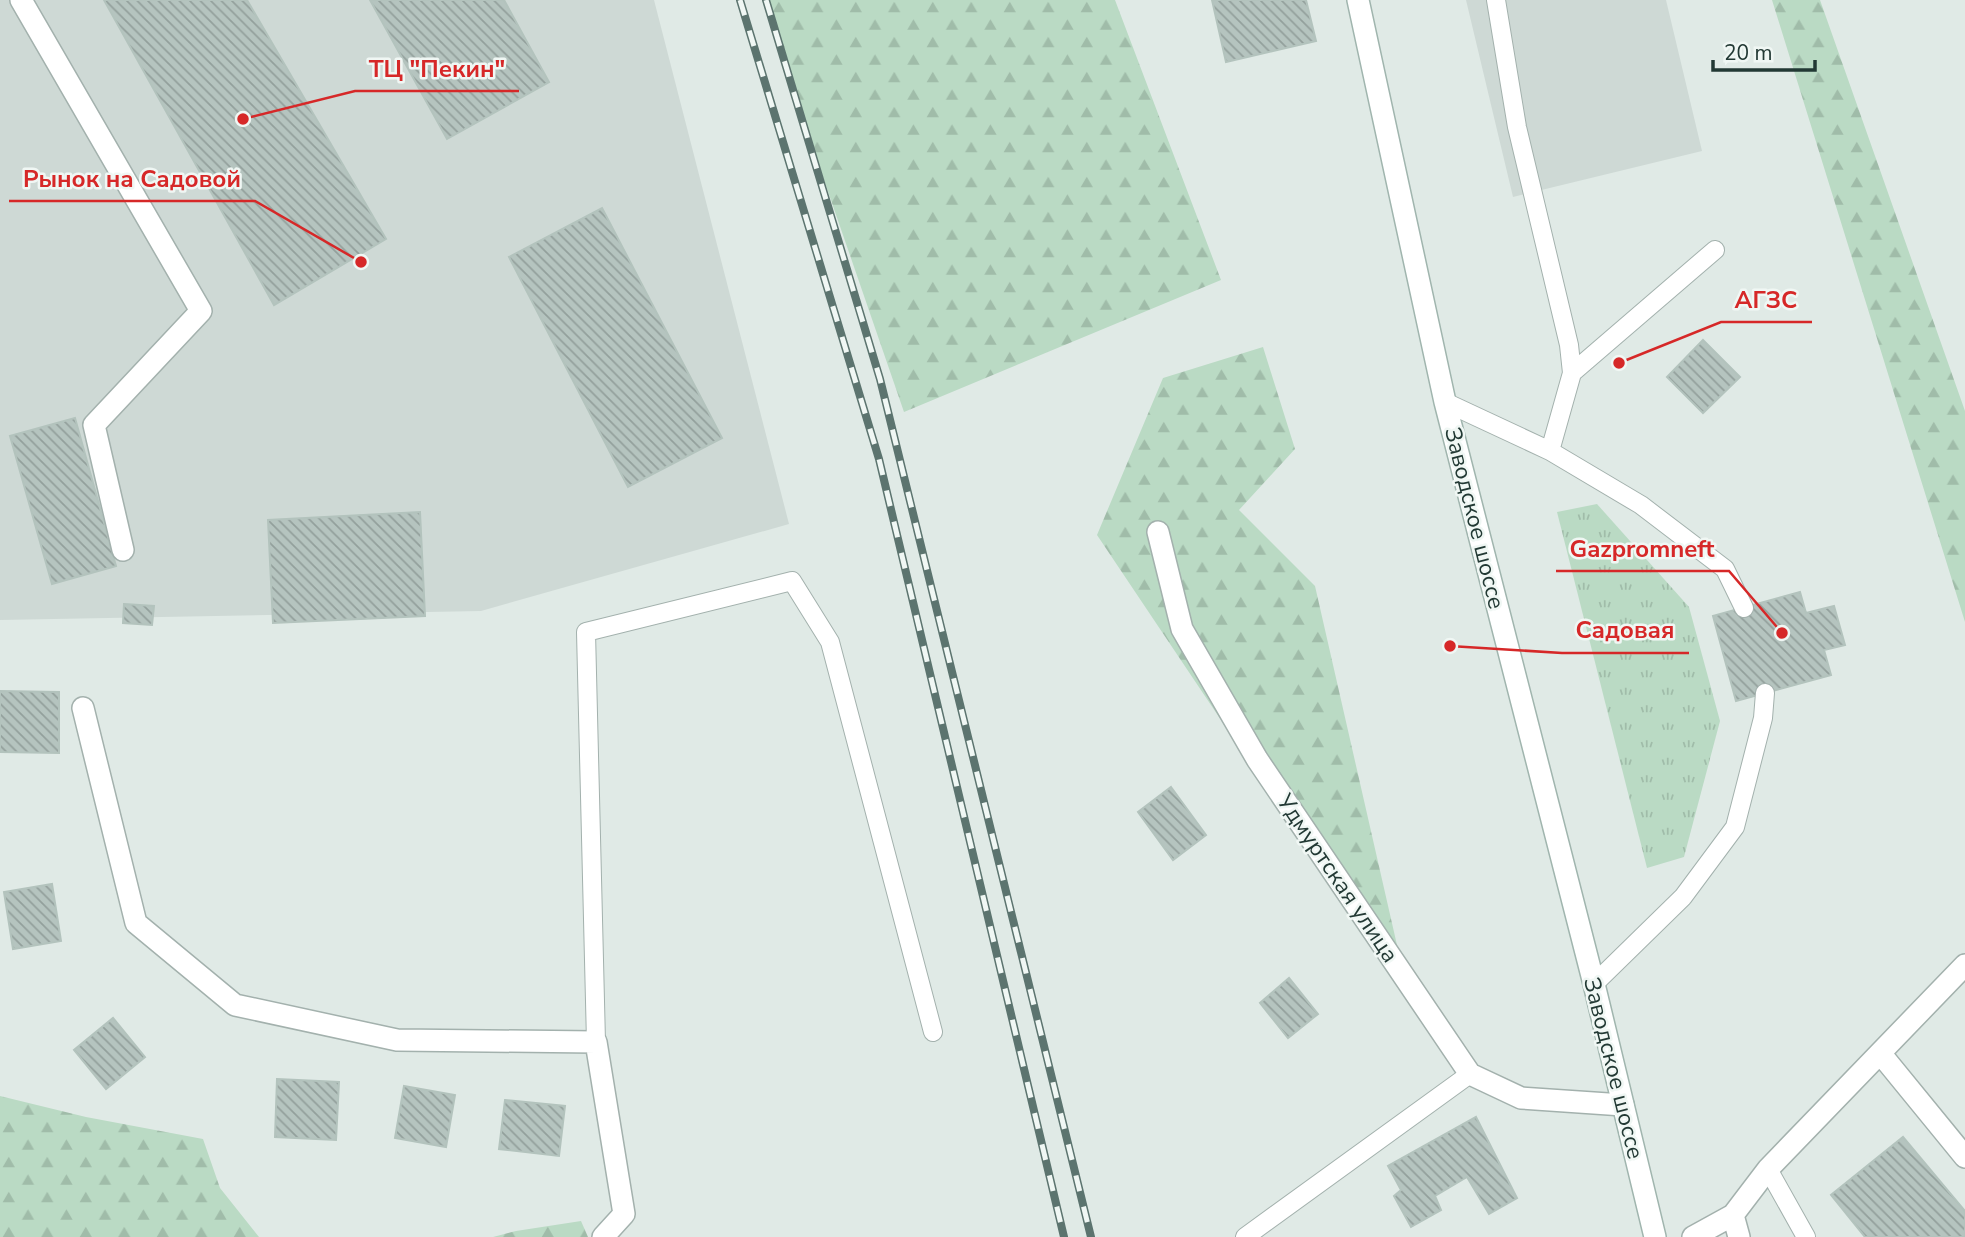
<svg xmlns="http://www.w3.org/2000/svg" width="1965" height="1237" viewBox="0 0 1965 1237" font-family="'Nunito Sans',sans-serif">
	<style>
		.built { fill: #ced9d5 }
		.grass { fill: url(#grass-tufts) }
		.forest { fill: url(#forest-firs) }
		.building { fill: url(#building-back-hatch); stroke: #b3c3bd; stroke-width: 2 }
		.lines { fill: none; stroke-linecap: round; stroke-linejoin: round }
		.service-casing { stroke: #a3b1ad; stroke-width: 20 }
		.minor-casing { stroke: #a3b1ad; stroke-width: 24 }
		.secondary-casing { stroke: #a0b5ae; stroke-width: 24 }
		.service { stroke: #fff; stroke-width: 18 }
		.minor { stroke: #fff; stroke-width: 21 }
		.secondary { stroke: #fff; stroke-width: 21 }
		.rail-casing { stroke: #5c746f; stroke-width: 8 }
		.rail { stroke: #f0f7f4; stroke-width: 5; stroke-dasharray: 16; stroke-linecap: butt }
		.labels { text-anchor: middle; stroke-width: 5; stroke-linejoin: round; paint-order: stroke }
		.street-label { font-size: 23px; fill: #223934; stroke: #f0f7f4 }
		.leader { fill: none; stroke: #d62828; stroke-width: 2.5 }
		.callout-dot { fill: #d62828; stroke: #f0f7f4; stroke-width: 2.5 }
		.callout-label { font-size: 24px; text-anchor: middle; font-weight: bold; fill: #d62828; stroke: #f0f7f4; stroke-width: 5; stroke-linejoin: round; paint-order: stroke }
	</style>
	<defs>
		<pattern id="grass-tufts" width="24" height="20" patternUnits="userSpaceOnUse" patternTransform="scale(1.75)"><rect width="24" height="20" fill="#badac4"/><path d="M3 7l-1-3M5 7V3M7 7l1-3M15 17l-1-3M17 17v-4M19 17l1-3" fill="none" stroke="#a0bca9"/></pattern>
		<pattern id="forest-firs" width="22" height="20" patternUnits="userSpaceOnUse" patternTransform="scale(1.75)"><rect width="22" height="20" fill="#badac4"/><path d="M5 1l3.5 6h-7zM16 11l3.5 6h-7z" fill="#a0bca9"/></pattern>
		<pattern id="building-back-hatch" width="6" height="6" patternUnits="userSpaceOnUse" patternTransform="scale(1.75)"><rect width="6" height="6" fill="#b5c4bf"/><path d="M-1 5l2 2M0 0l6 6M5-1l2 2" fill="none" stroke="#93a09c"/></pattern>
	</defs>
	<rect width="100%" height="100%" fill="#e0eae6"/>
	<path class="built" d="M0,0H654L789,524L481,611L0,620Z
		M1466,0H1666L1702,151L1513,197Z"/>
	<path class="grass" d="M1597,504L1689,607L1720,721L1684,857L1647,868L1557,512Z"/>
	<path class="forest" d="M762,0H1115L1221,280L904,412Z
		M1772,0H1820L1965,411V622Z
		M1263,347L1295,449L1239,510L1315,586L1410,1002L1097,535L1163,378Z
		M0,1096L86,1117L203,1139L220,1188L259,1237H0Z
		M581,1221L588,1237H493L516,1231Z"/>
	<path class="building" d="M104,0H247L386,239L274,305Z
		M370,0H504L549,82L447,139Z
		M1212,0H1306L1316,41L1226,62Z
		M602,208L722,438L628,487L509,257Z
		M1703,340L1740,377L1703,413L1667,377Z
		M75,418L116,566L52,584L10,436Z
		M420,512L425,616L273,623L268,520Z
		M1800,592L1806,613L1834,606L1845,645L1824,650L1831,675L1736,701L1713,616Z
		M124,604L154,606L152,625L123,623Z
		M0,691L59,692V753L0,752Z
		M1171,787L1206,835L1173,860L1138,812Z
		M52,884L61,941L13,949L4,892Z
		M1289,978L1318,1014L1288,1038L1260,1003Z
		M113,1018L145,1057L106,1089L74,1050Z
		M277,1079L339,1082L336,1140L275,1137Z
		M404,1086L455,1095L446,1147L395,1138Z
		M505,1100L565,1106L559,1156L499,1149Z
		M1476,1117L1517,1198L1489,1214L1467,1177L1435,1196L1441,1210L1411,1227L1394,1196L1401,1190L1388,1166Z
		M1903,1137L1965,1211V1237H1865L1831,1195Z"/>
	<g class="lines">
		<g class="service-casing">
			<path id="service" d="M1496,0L1517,127L1569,345L1572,373L1550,451
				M1572,373L1715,250
				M1445,402L1550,451L1641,505L1725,569L1744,608
				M1594,984L1683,897L1735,827L1763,718L1765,693
				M596,1042L586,632L792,581L830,642L933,1032
				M1768,1169L1806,1237
				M1245,1237L1470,1074"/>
		</g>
		<g class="minor-casing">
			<path id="minor" d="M21,0L201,311L94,425L123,550
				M1158,532L1182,629L1257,759L1470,1074L1521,1098L1623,1105
				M83,708L136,923L235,1005L397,1040L596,1042L624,1214L603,1237
				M1880,1053L1965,1157
				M1733,1215L1739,1237
				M1693,1237L1733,1215L1768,1169L1965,965"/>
		</g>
		<g class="secondary-casing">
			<path id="secondary" d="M1358,0L1445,402L1594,984L1655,1237"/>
		</g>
		<use href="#service" class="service"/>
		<use href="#minor" class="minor"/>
		<use href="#secondary" class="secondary"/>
		<g class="rail-casing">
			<path id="rail" d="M740,0L879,459L1064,1237
				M766,0L880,379L1091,1237"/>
		</g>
		<use href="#rail" class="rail"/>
	</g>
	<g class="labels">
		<g class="street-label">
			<text transform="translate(1475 518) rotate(76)" y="8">Заводское шоссе</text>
			<text transform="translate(1338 878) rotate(56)" y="8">Удмуртская улица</text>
			<text transform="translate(1614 1068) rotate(76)" y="8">Заводское шоссе</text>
		</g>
	</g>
	<path class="leader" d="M243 119L355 91H519M361 262L255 201H9M1619 363L1721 322H1812M1782 633L1729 571H1556M1450 646L1562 653H1689"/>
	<g class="callout-dot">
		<circle cx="243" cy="119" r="7"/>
		<circle cx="361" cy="262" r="7"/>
		<circle cx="1619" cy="363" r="7"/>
		<circle cx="1782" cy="633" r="7"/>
		<circle cx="1450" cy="646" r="7"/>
	</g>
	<g class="callout-label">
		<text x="437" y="77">ТЦ "Пекин"</text>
		<text x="132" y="187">Рынок на Садовой</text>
		<text x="1766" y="308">АГЗС</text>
		<text x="1642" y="557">Gazpromneft</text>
		<text x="1625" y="638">Садовая</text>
	</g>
	<path d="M1713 60v10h102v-10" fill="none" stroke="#223934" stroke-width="3.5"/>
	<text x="1724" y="60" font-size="21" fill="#223934" stroke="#f0f7f4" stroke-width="5" paint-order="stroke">20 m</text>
</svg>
